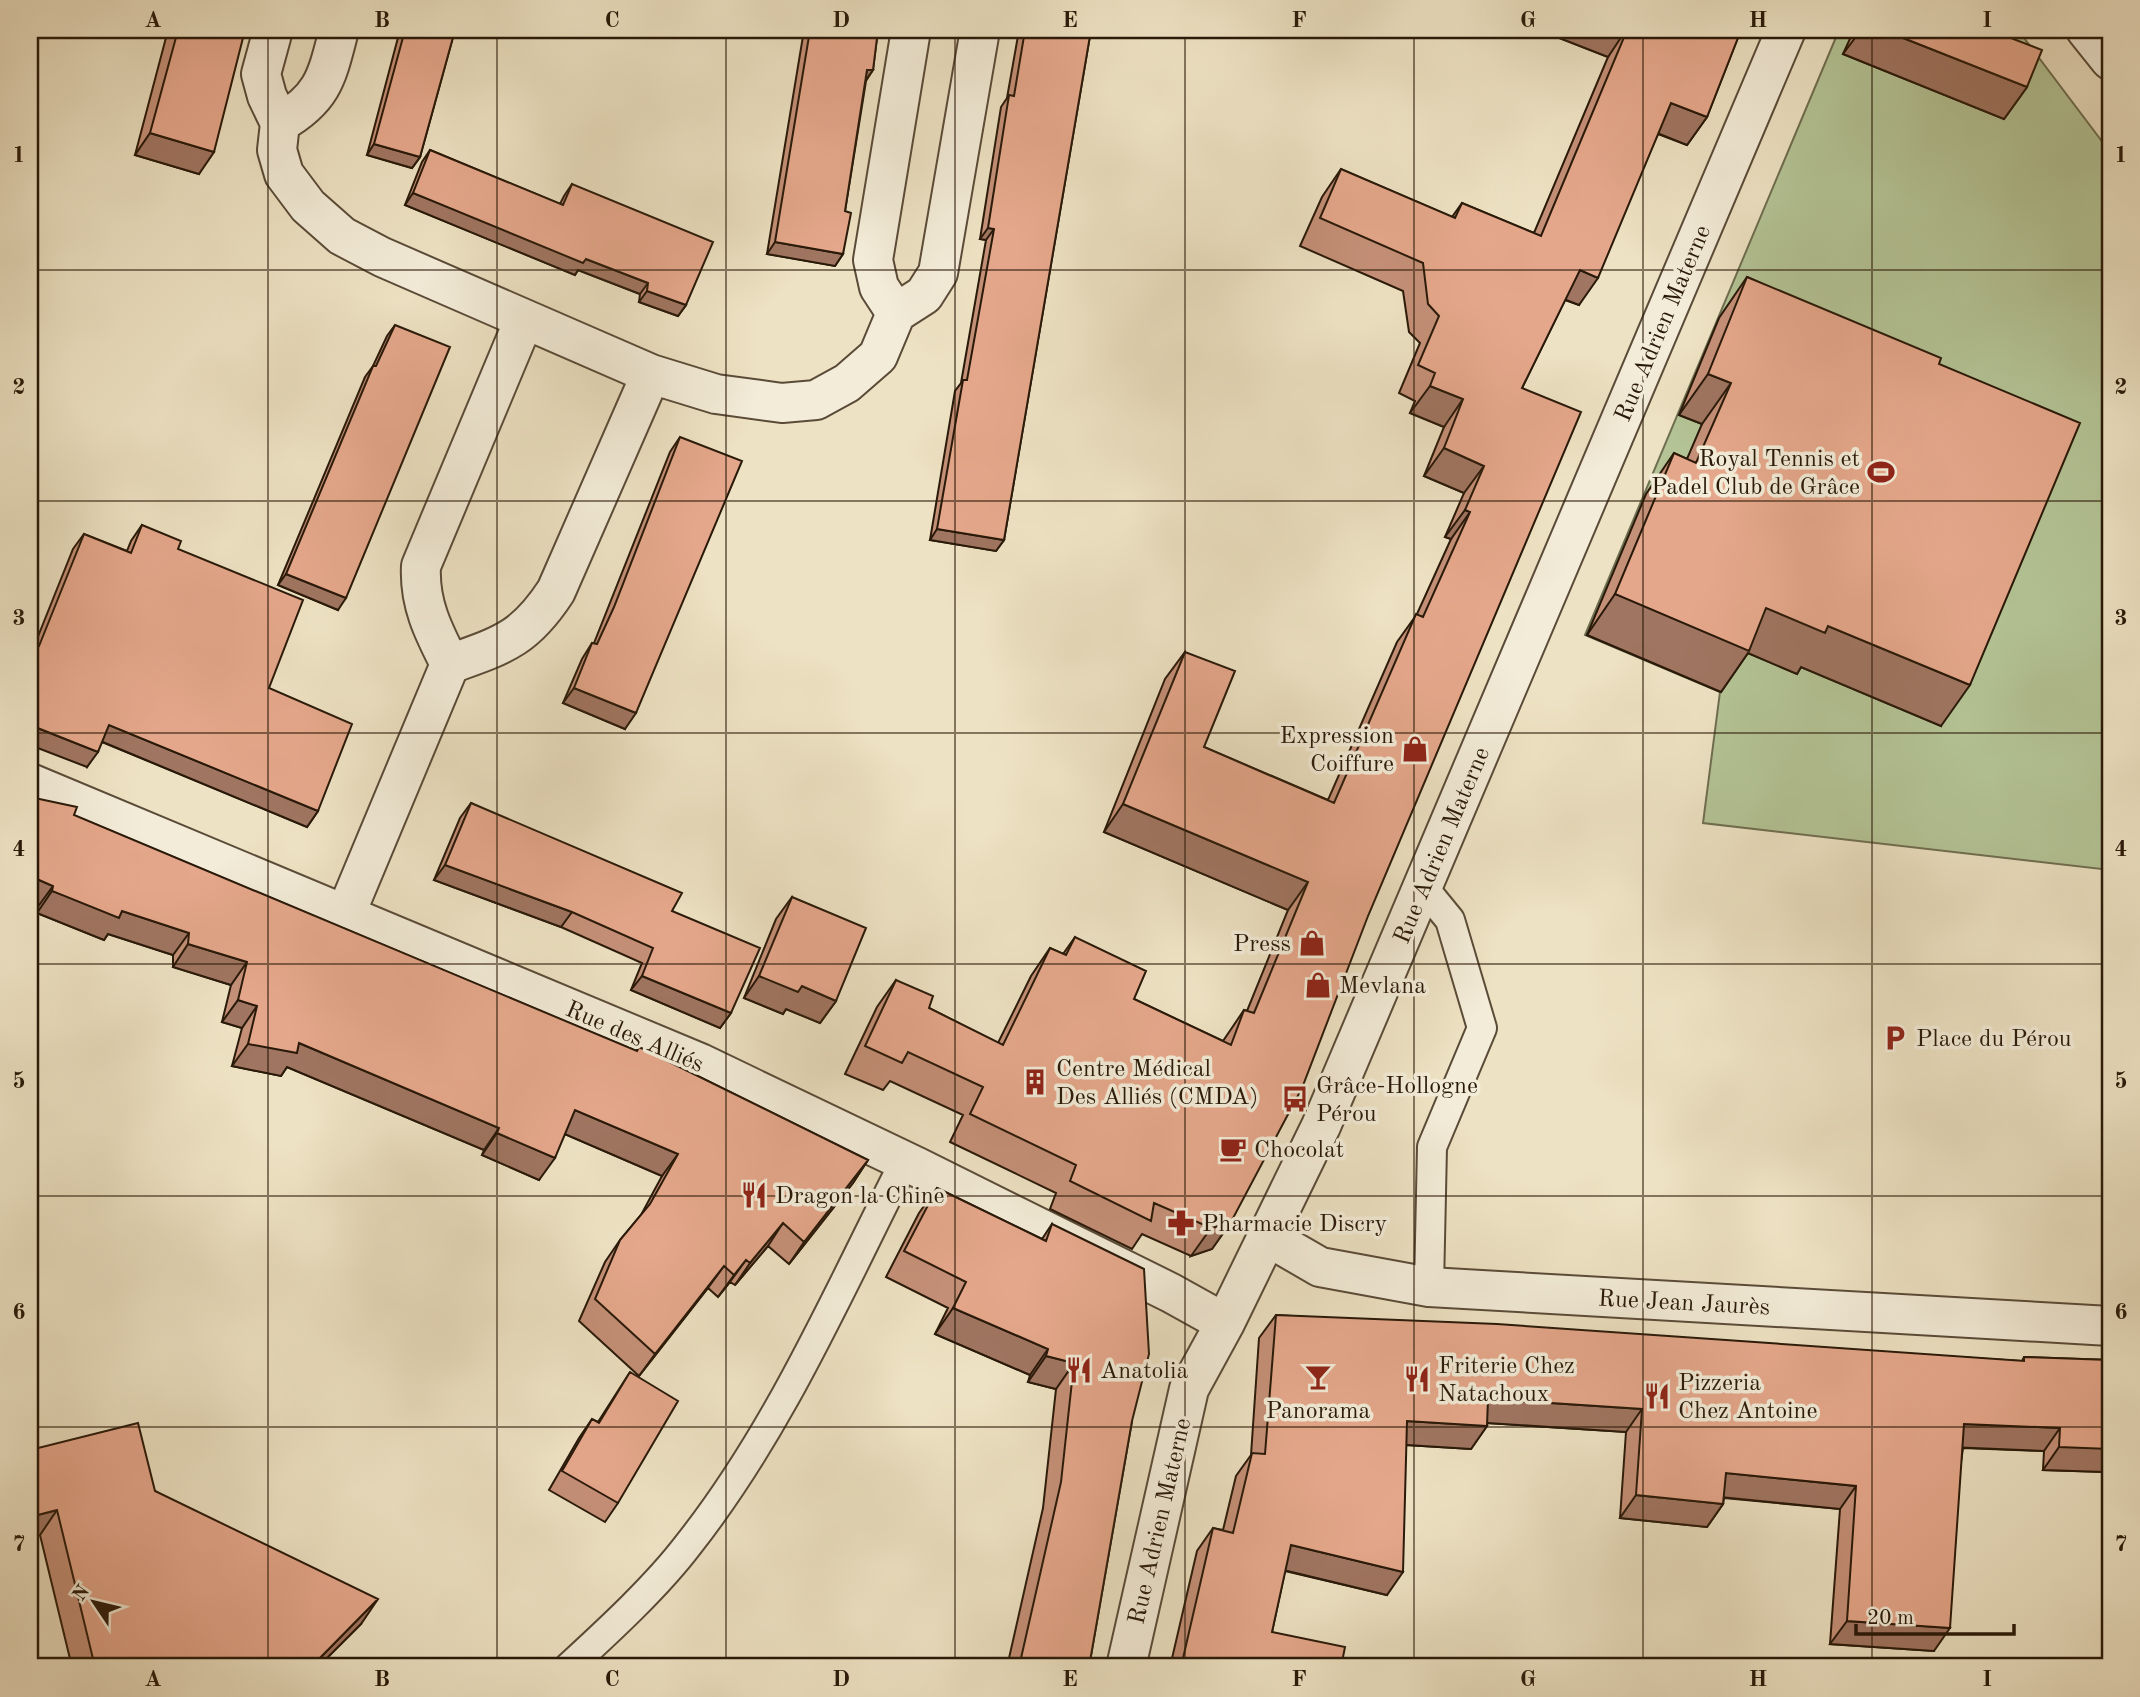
<svg xmlns="http://www.w3.org/2000/svg" width="2140" height="1697" viewBox="0 0 2140 1697" font-family="'Old Standard TT',serif">
	<style>
		.green { fill: #b4c496; stroke: #6e6e50; stroke-width: 2 }
		.lines { fill: none; stroke-linecap: round; stroke-linejoin: round }
		.service-casing { stroke: #5a4b38; stroke-width: 32 }
		.minor-casing { stroke: #5a4b38; stroke-width: 42 }
		.tertiary-casing { stroke: #5a4b38; stroke-width: 42 }
		.service { stroke: #f3ecd8; stroke-width: 28 }
		.minor { stroke: #f3ecd8; stroke-width: 38 }
		.tertiary { stroke: #f3ecd8; stroke-width: 38 }
		.wall { fill: #c59078; stroke: #291909; stroke-width: 2 }
		.shaded-wall { fill: #a07561; stroke: #291909; stroke-width: 2 }
		.building { fill: #e5a78b; stroke: #291909; stroke-width: 2 }
		.grid { fill: none; stroke: #291909; stroke-width: 2; stroke-opacity: 0.55 }
		.labels { text-anchor: middle; stroke-width: 7; stroke-linejoin: round; paint-order: stroke }
		.street-label { font-size: 24px; fill: #291909; stroke: #f3ecd8 }
		.poi-label { font-size: 24px; fill: #291909; stroke: #f3ecd8; text-anchor: start }
		.neatline { fill: none; stroke: #291909; stroke-width: 2.5 }
		.grid-label { font-size: 23px; text-anchor: middle; font-weight: bold; fill: #291909 }
	</style>
	<rect width="100%" height="100%" fill="#ede2c3"/>
	<filter id="stains"><feTurbulence type="fractalNoise" baseFrequency=".00286" numOctaves="4"/><feColorMatrix values="0 0 0 0 .2 0 0 0 0 .09 0 0 0 0 .02 0 0 0 .5 -.17"/></filter>
	<radialGradient id="worn" r=".72"><stop offset=".6" stop-color="#630" stop-opacity="0"/><stop offset="1" stop-color="#630" stop-opacity=".3"/></radialGradient>
	<path class="green" d="M1839,30H2018L2110,152V870L1703,823L1720,692L1585,635Z"/>
	<g class="lines">
		<g class="service-casing">
			<path id="service" d="M1423,887L1450,920L1482,1028L1432,1147L1429,1287
				M569,1667C608,1631 656,1587 688,1545C779,1430 839,1291 905,1161"/>
		</g>
		<g class="minor-casing">
			<path id="minor" d="M273,30L261,74L267,96L280,123L277,150L284,174L308,206L342,236L382,257L651,374L716,394L782,403L816,400L847,383L878,356L896,313L924,295L938,273L980,30
				M280,123C324,98 327,76 339,30
				M896,313L879,287L873,260L911,30
				M450,664C433,631 419,603 421,566L524,320
				M30,783L700,1063L917,1167L1171,1293L1225,1323
				M346,913L450,664C502,645 524,640 556,591L651,374
				M1268,1237L1320,1267L1429,1287L2110,1326
				M1126,1667L1189,1389L1225,1323L1321,1126L1786,30"/>
		</g>
		<g class="tertiary-casing">
			<path id="tertiary" d="M2086,30L2110,60"/>
		</g>
		<use href="#service" class="service"/>
		<use href="#minor" class="minor"/>
		<use href="#tertiary" class="tertiary"/>
	</g>
	<path class="wall" d="M168,30H245L199,174L135,155Z
		M400,30H455L420,157L412,168L367,155Z
		M804,30H878L873,70L866,81L845,211L843,254L835,266L767,254Z
		M1019,30H1091L1004,540L996,551L930,540L955,391L961,383L986,240L980,239L1001,107L1007,98Z
		M1550,30H1741L1707,117L1687,145L1658,134L1579,305L1565,300L1522,388L1231,1222L1212,1249L1191,1256L1142,1234L1132,1249L1050,1209L1056,1193L950,1142L963,1115L890,1081L883,1090L845,1074L877,1007L896,980L929,1008L998,1043L1031,976L1050,948L1063,954L1075,937L1134,999L1223,1041L1244,1010L1247,1011L1288,910L1104,832L1165,679L1185,652L1204,747L1328,800L1397,642L1417,614L1451,539L1445,537L1464,493L1424,476L1444,427L1410,413L1415,401L1399,393L1420,343L1409,332L1403,291L1300,246L1322,197L1341,169L1452,217L1462,203L1534,233L1608,57L1549,34Z
		M1854,30H2011L2008,37L2027,87L2004,119L1843,54Z
		M430,150L560,204L564,196L572,184L686,305L678,316L639,302L640,294L578,270L575,275L405,205L422,162Z
		M1747,277L1939,364L1941,726L1801,667L1797,674L1748,653L1721,692L1587,635L1646,494L1674,453L1687,459L1702,424L1679,415L1719,318Z
		M395,325L338,610L278,585L365,377L373,366L387,336Z
		M680,437L625,729L563,703L582,659L592,643H594L670,452Z
		M142,525L178,549L269,688L318,811L307,827L102,742L87,767L35,644L73,549L84,534L127,551L131,541Z
		M30,797L636,1051L639,1047L868,1160L853,1183L789,1264L768,1246L735,1285L730,1282L718,1297L708,1288L639,1376L579,1321L605,1262L620,1240L641,1215L662,1176L565,1134L539,1180L482,1155L484,1150L287,1067L281,1076L232,1066L242,1028L222,1022L231,985L173,967V955L108,934L104,940L37,913V908L30,905Z
		M471,803L672,911L731,1013L720,1028L631,990L642,963L561,927L434,880L460,818Z
		M792,897L836,1001L820,1023L786,1009L783,1014L744,998L776,919Z
		M937,1188L1042,1239L1052,1224L1132,1421L1089,1667H1007L1043,1508L1056,1389L1028,1382L1030,1375L935,1334L948,1308L886,1277L919,1213Z
		M1276,1315L2022,1361L2024,1357L2110,1360V1466L2105,1472L2043,1470L2044,1451L1963,1448L1934,1651L1830,1644L1840,1509L1724,1498L1723,1504L1707,1527L1620,1518L1626,1432L1487,1423V1426L1471,1449L1406,1445L1387,1595L1285,1571L1272,1632L1341,1667H1170L1197,1551L1213,1528L1223,1530L1236,1476L1251,1455L1259,1338Z
		M630,1372L618,1503L605,1522L549,1490L579,1438L592,1419L598,1422Z
		M30,1450L155,1491L361,1624L318,1667H72L40,1535Z"/>
	<path class="shaded-wall" d="M1552,30H1626L1608,57L1549,34Z
		M1861,30H1883L2027,87L2004,119L1843,54Z
		M867,70H873L865,81Z
		M1671,103L1707,117L1687,145L1652,131Z
		M150,133L214,152L199,174L135,155Z
		M374,144L420,157L412,168L367,155Z
		M413,193L586,259L648,283L640,294L578,270L575,275L405,205Z
		M988,228L994,229L986,240L980,239Z
		M775,242L843,254L835,266L767,254Z
		M1580,270L1598,278L1579,305L1561,298Z
		M647,291L686,305L678,316L639,302Z
		M1708,374L1731,383L1702,424L1679,415Z
		M1430,386L1463,399L1444,427L1410,413Z
		M1444,448L1484,466L1464,493L1424,476Z
		M1465,510L1470,512L1451,539L1445,537Z
		M937,529L1004,540L996,551L930,540Z
		M286,574L346,598L338,610L278,585Z
		M1615,594L1766,608L1828,626L1970,685L1941,726L1801,667L1797,674L1748,653L1721,692L1587,635Z
		M574,688L636,713L625,729L563,703Z
		M30,725L98,752L87,767L30,745Z
		M109,725L318,811L307,827L98,740Z
		M1123,804L1308,882L1288,910L1104,832Z
		M445,865L572,912L561,927L434,880Z
		M30,876L53,886L37,908L30,905Z
		M52,891L122,911L189,933L173,955L108,934L104,940L37,913Z
		M188,944L247,962L231,985L173,967Z
		M642,976L731,1013L720,1028L631,990Z
		M759,976L802,986L836,1001L820,1023L786,1009L783,1014L744,998Z
		M238,1000L257,1006L242,1028L222,1022Z
		M36,1042L30,1050V1043Z
		M299,1043L499,1128L484,1150L287,1067L281,1076L232,1066L248,1044Z
		M575,1110L678,1154L662,1176L560,1132Z
		M497,1133L555,1158L539,1180L482,1155Z
		M868,1160L853,1183L789,1264L804,1242Z
		M1231,1222L1212,1249L1191,1256L1211,1228Z
		M783,1223L768,1246L735,1285L750,1263Z
		M746,1260L730,1282L718,1297L734,1275Z
		M724,1266L708,1288L639,1376L655,1354Z
		M953,1308L1048,1349L1030,1375L935,1334Z
		M1046,1356L1074,1363L1056,1389L1028,1382Z
		M1488,1399L1642,1409L1626,1432L1472,1422Z
		M1407,1421L1487,1426L1471,1449L1391,1444Z
		M1964,1424L2060,1428L2044,1451L1948,1447Z
		M2110,1444V1466L2105,1472L2043,1470L2059,1447Z
		M1726,1473L1856,1486L1840,1509L1710,1496Z
		M1636,1495L1723,1504L1707,1527L1620,1518Z
		M57,1510L40,1535L30,1537V1517Z
		M1291,1545L1403,1572L1387,1595L1275,1568Z
		M378,1599L361,1624L318,1667H311Z
		M1847,1621L1950,1628L1934,1651L1830,1644Z"/>
	<path class="building" d="M178,30H245L214,152L150,133Z
		M405,30H455L420,157L374,144Z
		M810,30H878L873,70H867L845,211L851,213L843,254L775,242Z
		M1025,30H1091L1004,540L937,529L963,380H967L994,229L988,228L1009,95L1014,96Z
		M1627,30H1741L1707,117L1671,103L1598,278L1580,270L1522,388L1581,412L1368,916L1302,1088L1231,1222L1211,1228L1154,1203L1151,1221L1070,1181L1076,1165L970,1114L983,1087L908,1052L902,1063L865,1046L896,980L933,996L929,1008L1003,1045L1050,948L1066,955L1075,937L1146,971L1134,999L1231,1045L1244,1010L1254,1013L1308,882L1123,804L1185,652L1235,671L1204,747L1334,803L1416,614L1423,617L1470,512L1465,510L1484,466L1444,448L1463,399L1430,386L1435,373L1418,365L1439,316L1428,304L1423,263L1320,218L1341,169L1455,218L1462,203L1541,236Z
		M1883,30H2011L2008,37L2042,50L2027,87Z
		M430,150L563,205L572,184L713,242L686,305L647,291L648,283L586,259L583,263L413,193Z
		M1747,277L1941,358L1939,364L2080,423L1970,685L1828,626L1825,633L1766,608L1749,651L1615,594L1674,453L1696,463L1731,383L1708,374Z
		M395,325L450,347L346,598L286,574L373,366H376Z
		M680,437L742,461L636,713L574,688L592,643L597,644L614,607Z
		M142,525L181,541L178,549L303,600L269,688L352,724L318,811L109,725L98,752L30,725V642L39,646L84,534L131,553Z
		M30,797L77,807L74,815L637,1051L639,1047L868,1160L804,1242L783,1223L750,1263L746,1260L734,1275L724,1266L655,1354L595,1299L620,1240L650,1204L678,1154L575,1110L555,1158L497,1133L499,1128L299,1043L297,1053L248,1044L257,1006L238,1000L247,962L188,944L189,933L122,911L119,918L52,891L53,886L30,876Z
		M471,803L682,893L672,911L760,948L731,1013L642,976L653,948L572,912L445,865Z
		M792,897L866,928L836,1001L802,986L798,992L759,976Z
		M30,1018L36,1042L30,1043Z
		M937,1188L1046,1241L1052,1224L1144,1269L1149,1354L1132,1421L1089,1667H1019L1061,1482L1074,1363L1046,1356L1048,1349L953,1308L966,1282L904,1251Z
		M1276,1315L1497,1324L2024,1361V1357L2110,1360V1449L2059,1447L2060,1428L1964,1424L1950,1628L1847,1621L1856,1486L1726,1473L1723,1504L1636,1495L1642,1409L1488,1399L1487,1426L1407,1421L1403,1572L1291,1545L1272,1632L1345,1647L1341,1667H1181L1213,1528L1233,1533L1252,1453L1265,1454Z
		M630,1372L678,1401L618,1503L562,1471L592,1419L599,1423Z
		M138,1423L155,1491L378,1599L311,1667H95L57,1510L30,1517V1450Z
		M997,1664L1003,1667H994Z"/>
	<path class="grid" d="M268,30V1667M497,30V1667M726,30V1667M955,30V1667M1185,30V1667M1414,30V1667M1643,30V1667M1872,30V1667M30,270H2110M30,501H2110M30,733H2110M30,964H2110M30,1196H2110M30,1427H2110"/>
	<defs>
		<g id="stadium-bare" transform="scale(2.1)"><path d="M0-5a6.5 5 0 1 0 0 10a6.5 5 0 1 0 0-10ZM-3.5-1.8h7v3.6h-7Z" fill="#8f2418" stroke="#f3ecd8" stroke-width="2.5" paint-order="stroke"/></g>
		<g id="shop-bare" transform="scale(2.1)"><path d="M-5-2.5h2.3a2.7 3.5 0 0 1 5.4 0H5L5.5 6h-11ZM-1.5-2.5h3a1.5 2.3 0 0 0-3 0Z" fill="#8f2418" stroke="#f3ecd8" stroke-width="2.5" paint-order="stroke"/></g>
		<g id="parking-bare" transform="scale(2.1)"><path d="M-3.5-5.5H1a3.5 3.5 0 0 1 0 7H-1V5.5H-3.5ZM-1-3.4V-.6H.8a1.4 1.4 0 0 0 0-2.8Z" fill="#8f2418" stroke="#f3ecd8" stroke-width="2.5" paint-order="stroke"/></g>
		<g id="building-bare" transform="scale(2.1)"><path d="M-4-6H4V6H1V3H-1V6H-4ZM-2.5-4.3h1.7v1.8h-1.7ZM.8-4.3h1.7v1.8H.8ZM-2.5-1h1.7V.8h-1.7ZM.8-1h1.7V.8H.8Z" fill="#8f2418" stroke="#f3ecd8" stroke-width="2.5" paint-order="stroke"/></g>
		<g id="bus-bare" transform="scale(2.1)"><path d="M-5-6H5V4H4V6H2V4H-2V6H-4V4H-5ZM-3.5-4V0h7V-4ZM-3.5 1.2v1.5H-2V1.2ZM2 1.2v1.5H3.5V1.2Z" fill="#8f2418" stroke="#f3ecd8" stroke-width="2.5" paint-order="stroke"/></g>
		<g id="cafe-bare" transform="scale(2.1)"><path d="M-5.5-4.5H6V0H3Q3 3.5 0 3.5H-2.5Q-5.5 3.5-5.5 0ZM3-3.2v2h1.7v-2ZM-6 4.5H4V6H-6Z" fill="#8f2418" stroke="#f3ecd8" stroke-width="2.5" paint-order="stroke"/></g>
		<g id="restaurant-bare" transform="scale(2.1)"><path d="M-5-6h1v4h1v-4h1v4h1v-4h1v5L-1.5 .5V6h-2V.5L-5-1ZM5-6V6H3V1.5H1.5Q1.5-4 5-6Z" fill="#8f2418" stroke="#f3ecd8" stroke-width="2.5" paint-order="stroke"/></g>
		<g id="pharmacy-bare" transform="scale(2.1)"><path d="M-2-6h4v4h4v4h-4v4h-4v-4h-4v-4h4Z" fill="#8f2418" stroke="#f3ecd8" stroke-width="2.5" paint-order="stroke"/></g>
		<g id="bar-bare" transform="scale(2.1)"><path d="M-6-5H6L.8 .8V4.5H3.5V6h-7V4.5H-.8V.8Z" fill="#8f2418" stroke="#f3ecd8" stroke-width="2.5" paint-order="stroke"/></g>
	</defs>
	<g fill-rule="evenodd">
		<use href="#stadium-bare" x="1881" y="472"/>
		<use href="#shop-bare" x="1415" y="749"/>
		<use href="#shop-bare" x="1312" y="943"/>
		<use href="#shop-bare" x="1318" y="985"/>
		<use href="#parking-bare" x="1895" y="1038"/>
		<use href="#building-bare" x="1035" y="1082"/>
		<use href="#bus-bare" x="1295" y="1099"/>
		<use href="#cafe-bare" x="1233" y="1149"/>
		<use href="#restaurant-bare" x="754" y="1195"/>
		<use href="#pharmacy-bare" x="1181" y="1223"/>
		<use href="#restaurant-bare" x="1079" y="1370"/>
		<use href="#bar-bare" x="1318" y="1377"/>
		<use href="#restaurant-bare" x="1417" y="1379"/>
		<use href="#restaurant-bare" x="1657" y="1396"/>
	</g>
	<g class="labels">
		<g class="street-label">
			<text transform="translate(1662 323) rotate(-67)" y="8">Rue Adrien Materne</text>
			<text transform="translate(1441 845) rotate(-67)" y="8">Rue Adrien Materne</text>
			<text transform="translate(635 1036) rotate(23)" y="8">Rue des Alliés</text>
			<text transform="translate(1684 1302) rotate(3)" y="8">Rue Jean Jaurès</text>
			<text transform="translate(1159 1521) rotate(-77)" y="8">Rue Adrien Materne</text>
		</g>
		<g class="poi-label">
			<text x="1860" y="466" text-anchor="end">Royal Tennis et<tspan x="1860" dy="28">Padel Club de Grâce</tspan></text>
			<text x="1394" y="743" text-anchor="end">Expression<tspan x="1394" dy="28">Coiffure</tspan></text>
			<text x="1291" y="951" text-anchor="end">Press</text>
			<text x="1339" y="993">Mevlana</text>
			<text x="1916" y="1046">Place du Pérou</text>
			<text x="1056" y="1076">Centre Médical<tspan x="1056" dy="28">Des Alliés (CMDA)</tspan></text>
			<text x="1316" y="1093">Grâce-Hollogne<tspan x="1316" dy="28">Pérou</tspan></text>
			<text x="1254" y="1157">Chocolat</text>
			<text x="775" y="1203">Dragon la Chine</text>
			<text x="1202" y="1231">Pharmacie Discry</text>
			<text x="1438" y="1373">Friterie Chez<tspan x="1438" dy="28">Natachoux</tspan></text>
			<text x="1100" y="1378">Anatolia</text>
			<text x="1678" y="1390">Pizzeria<tspan x="1678" dy="28">Chez Antoine</tspan></text>
			<text x="1318" y="1418" text-anchor="middle">Panorama</text>
		</g>
	</g>
	<rect width="2140" height="1697" fill="none" stroke="#ede2c3" stroke-width="77"/>
	<g transform="translate(94 1602) rotate(305)" stroke="#f3ecd8" stroke-width="5" paint-order="stroke">
	<path d="M0-5L12 26L0 18L-12 26Z" fill="#291909"/>
	<text y="-10" font-size="19" font-weight="bold" text-anchor="middle" fill="#291909">N</text>
	</g>
	<path d="M1856 1624v10h158v-10" fill="none" stroke="#291909" stroke-width="3.5"/>
	<text x="1867" y="1624" font-size="21" fill="#291909" stroke="#f3ecd8" stroke-width="5" paint-order="stroke">20 m</text>
	<rect x="38" y="38" width="2064" height="1620" class="neatline"/>
	<g class="grid-label">
		<text x="153" y="27">A</text>
		<text x="382" y="27">B</text>
		<text x="612" y="27">C</text>
		<text x="841" y="27">D</text>
		<text x="1070" y="27">E</text>
		<text x="1299" y="27">F</text>
		<text x="1528" y="27">G</text>
		<text x="1758" y="27">H</text>
		<text x="1987" y="27">I</text>
		<text x="19" y="162">1</text>
		<text x="2121" y="162">1</text>
		<text x="19" y="394">2</text>
		<text x="2121" y="394">2</text>
		<text x="19" y="625">3</text>
		<text x="2121" y="625">3</text>
		<text x="19" y="856">4</text>
		<text x="2121" y="856">4</text>
		<text x="19" y="1088">5</text>
		<text x="2121" y="1088">5</text>
		<text x="19" y="1319">6</text>
		<text x="2121" y="1319">6</text>
		<text x="19" y="1551">7</text>
		<text x="2121" y="1551">7</text>
		<text x="153" y="1686">A</text>
		<text x="382" y="1686">B</text>
		<text x="612" y="1686">C</text>
		<text x="841" y="1686">D</text>
		<text x="1070" y="1686">E</text>
		<text x="1299" y="1686">F</text>
		<text x="1528" y="1686">G</text>
		<text x="1758" y="1686">H</text>
		<text x="1987" y="1686">I</text>
	</g>
	<rect width="100%" height="100%" filter="url(#stains)"/>
	<rect width="100%" height="100%" fill="url(#worn)"/>
</svg>
